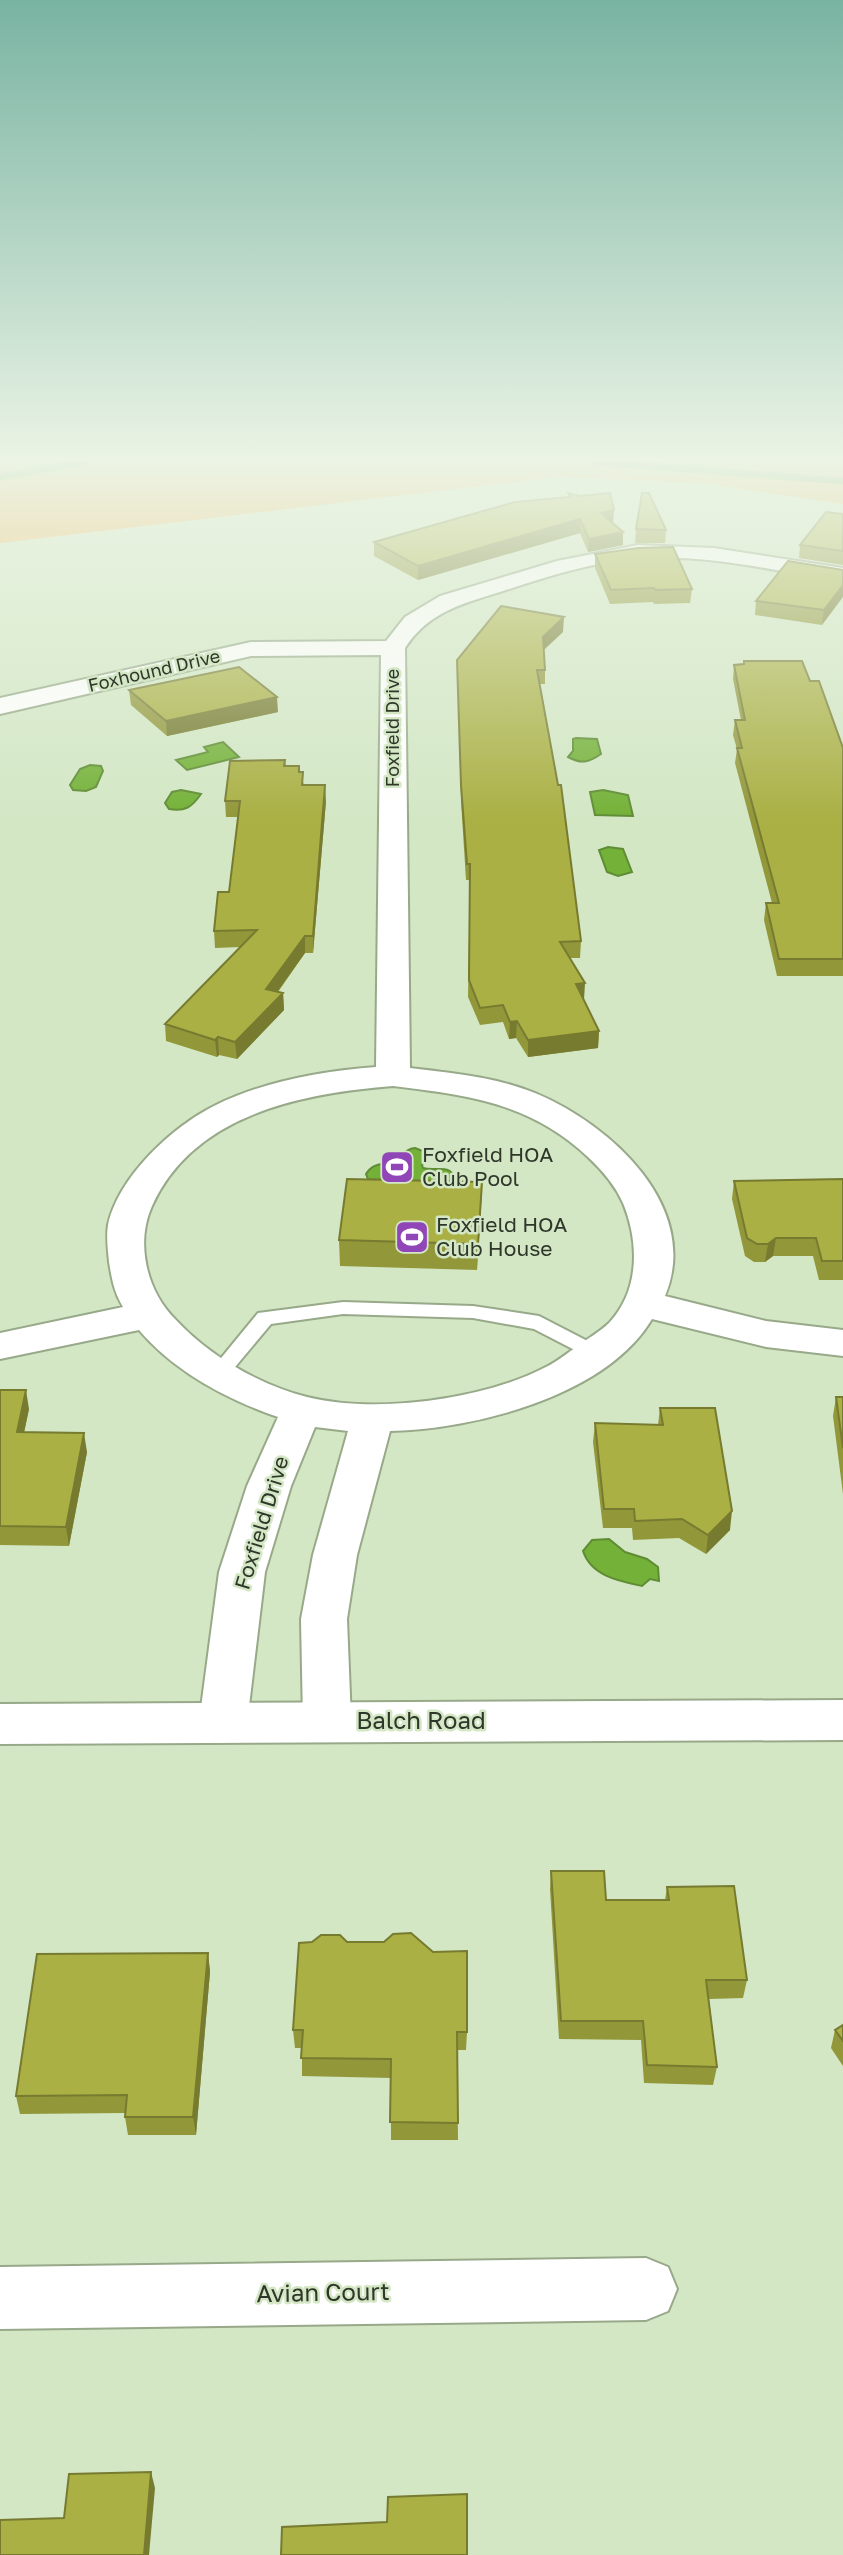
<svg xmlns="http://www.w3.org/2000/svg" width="843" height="2555" viewBox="0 0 843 2555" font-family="'Golos Text',sans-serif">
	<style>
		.green { fill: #f6b55e }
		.water { fill: #74b138; stroke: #5f8c34; stroke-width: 2 }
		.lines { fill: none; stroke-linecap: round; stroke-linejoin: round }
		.stream { stroke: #5f8c34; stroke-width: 7 }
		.lane-casing { stroke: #97a989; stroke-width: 4 }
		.street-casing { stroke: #97a989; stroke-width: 4 }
		.secondary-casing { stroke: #97a989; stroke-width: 4 }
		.lane { fill: #fff; fill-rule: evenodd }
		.street { fill: #fff; fill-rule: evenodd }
		.secondary { fill: #fff; fill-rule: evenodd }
		.wall { fill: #92973a }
		.shaded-wall { fill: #777b30 }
		.building { fill: #aab044; stroke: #777b30; stroke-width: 2 }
		.labels { text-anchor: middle; stroke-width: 5; stroke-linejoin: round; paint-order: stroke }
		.far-street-label { font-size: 18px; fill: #2f372a; stroke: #d3e7c5 }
		.poi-label { font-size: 21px; fill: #2f372a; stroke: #d3e7c5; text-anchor: start }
		.street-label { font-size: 21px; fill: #2f372a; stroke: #d3e7c5 }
		.near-street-label { font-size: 24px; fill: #2f372a; stroke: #d3e7c5 }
	</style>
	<rect width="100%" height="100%" fill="#d3e7c5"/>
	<path class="green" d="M0,462H843V504L701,483L557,477L0,543Z"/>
	<path class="water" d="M576,738L597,739L601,754C588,763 581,764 568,757L573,751V739Z
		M223,742L239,757L187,770L176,760L208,752L204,747Z
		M90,765L101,766L103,771L96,787L86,791L73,790L70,785L80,769Z
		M181,790L201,794C192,807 185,812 169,809L165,803L172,792Z
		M603,790L628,795L633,816L595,815L590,792Z
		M608,847L623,849L632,872L618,876L607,872L599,850Z
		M415,1148L430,1154L422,1165L423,1168C435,1172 449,1163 455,1178L452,1183L368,1179L366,1174C374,1161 384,1166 396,1160C404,1155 405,1149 415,1148Z
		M609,1539L625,1552L647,1559L658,1567L659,1581L650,1579L642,1586C619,1581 591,1576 583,1551L592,1540Z"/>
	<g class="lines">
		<path class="stream" d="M596,462L843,481
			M0,477L84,462"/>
		<g class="lane-casing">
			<path id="lane" d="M343,1302L473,1306L539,1316L601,1348L604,1353L601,1358L594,1360L534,1329L473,1318L343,1314L271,1324L225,1379H211L208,1374L258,1313Z"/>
		</g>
		<g class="street-casing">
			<path id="street" d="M638,545L714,548L843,568V582C775,571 706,553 637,559C591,562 547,577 503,591C464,603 428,612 405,648L410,1068C451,1073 496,1077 535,1093C610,1124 702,1207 665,1296L766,1321L843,1330V1356L766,1347L652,1319C606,1396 475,1429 390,1431L357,1555L347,1619L351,1721L344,1735L327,1741L310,1735L303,1721L301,1619L313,1555L348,1431L315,1427L291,1486L265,1572L247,1723L240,1737L223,1743L206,1737L199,1723L219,1572L247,1486L278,1417C226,1399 175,1372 139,1330L0,1359V1333L123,1307C114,1292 112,1280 109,1262C108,1250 106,1237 108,1225C119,1176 173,1126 216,1105C265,1081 322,1071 376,1067L381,655L251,656L0,714V698L251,642L386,641L405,617L440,596L557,561ZM393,1086C468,1095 531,1103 588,1157C602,1170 615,1185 623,1203C639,1242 640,1290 609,1323C600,1332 588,1338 578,1346C567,1353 557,1362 546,1367C483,1400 376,1414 307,1397C259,1385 208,1355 175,1319C147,1291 135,1244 152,1206C193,1114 303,1093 393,1086Z
				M646,2258L668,2267L677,2289L668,2311L646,2320L0,2329V2267Z"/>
		</g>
		<g class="secondary-casing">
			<path id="secondary" d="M843,1700V1740L0,1744V1704Z"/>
		</g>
		<use href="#lane" class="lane"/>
		<use href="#street" class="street"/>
		<use href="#secondary" class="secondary"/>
	</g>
	<path class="wall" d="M568,493L614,510L613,523L623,532V545L588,552L580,533L418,580L374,556V542L568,497Z
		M843,514V565L799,558L800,545Z
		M636,529L666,530L665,543H635Z
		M595,554L692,589L690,603L654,604L653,602L610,604L595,568Z
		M843,570L822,625L755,615L756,601Z
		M563,632L544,650L545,670V684H540L581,941L580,958H570L584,1000L599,1031L598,1048L528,1057L516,1038L509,1039L503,1022L480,1025L468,997L470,880H466L461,801L457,660Z
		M744,661L810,681L843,748V976H777L764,920L766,903H772L735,763L737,749L733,735L735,720H741L733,679L734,665L743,664Z
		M129,690L278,712L167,736L131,705Z
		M285,760L286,766H299L300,772L304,785L326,801L313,953H305L278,992L283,993L284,1010L237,1059L219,1055L217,1057L166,1041L165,1024L240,947L215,948L214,931L229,892L238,817H226L225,801Z
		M843,1179V1280H819L813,1256H773L765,1262H754L745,1256L732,1199L734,1181Z
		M481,1208L477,1270L340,1266L339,1240Z
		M0,1390L29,1409L24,1433L87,1452L69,1546L0,1545Z
		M836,1397H843V1494L833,1416Z
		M660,1408L730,1530L706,1554L679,1538L633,1540L632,1528H603L593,1442L595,1423L658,1425Z
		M551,1871L606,1900H665L667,1887L747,1980L743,1998L709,1999L717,2067L713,2085L644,2083L641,2040L559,2039L550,1889Z
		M312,1942H347L467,2032L466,2050H457L458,2140H391V2078L302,2076V2048H295L293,2030Z
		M208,1953L210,1972L196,2135H128L125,2117V2113L20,2114L16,2096Z
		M843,2025V2066L831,2048L835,2030Z"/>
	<path class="shaded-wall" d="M614,510L613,523L601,513Z
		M580,519V533L418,580V566Z
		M623,532V545L588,552L589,539Z
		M843,585V597L822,625L824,610Z
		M564,617L563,632L542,651L543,637Z
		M277,697L278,712L167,736L166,721Z
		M325,785L326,801L313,953V936Z
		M305,936V953L267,1006L266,989Z
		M585,983L584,1000L576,984Z
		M283,993L284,1010L237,1059L235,1042Z
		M517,1021L516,1038L509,1039L510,1022Z
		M599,1031L598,1048L528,1057V1040Z
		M218,1037L219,1055L217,1057L215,1040Z
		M482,1182L481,1208L477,1270L478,1244Z
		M776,1238L773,1256L765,1262L768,1244Z
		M26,1390L29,1409L20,1451L17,1432Z
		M84,1433L87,1452L69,1546L66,1527Z
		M732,1511L730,1530L706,1554L708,1535Z
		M208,1953L210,1972L196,2135L193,2117Z
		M151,2472L155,2488L149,2555H144Z"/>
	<path class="building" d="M568,493L580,496L610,493L614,510L601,513L623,532L589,539L580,519L418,566L374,542L515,502L570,497Z
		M642,493H649L666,530L636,529Z
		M826,512L843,514V551L800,545Z
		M673,547L692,589L655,590L654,588L611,590L595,554L638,548Z
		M788,561L843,570V585L824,610L756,601Z
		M501,606L564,617L543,637L545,670H537L558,785H561L581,941L560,942L585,983L576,984L599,1031L528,1040L517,1021L510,1022L503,1005L480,1008L469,980L470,864H467L461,785L457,660Z
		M744,661H802L810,681H819L843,748V959H779L766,903H779L737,748H742L735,720H745L734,665L744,664Z
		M239,667L277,697L166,721L129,690Z
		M285,760L284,766H299V772H303L302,785H325L313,936H305L266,989L283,993L235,1042L218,1037L215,1040L165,1024L257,930L214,931L218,892H229L240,801H225L230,761Z
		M347,1179L482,1182L478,1244L339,1240Z
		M843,1179V1261H822L816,1238H776L768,1244H757L747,1238L734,1181Z
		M0,1390H26L17,1432L84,1433L66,1527L0,1526Z
		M836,1397H843V1448Z
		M660,1408H715L732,1511L708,1535L682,1519L635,1521L634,1509H604L595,1423L663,1425Z
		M551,1871H604L606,1900H669L667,1887L734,1886L747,1980H706L717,2067L647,2065L643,2021H561Z
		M411,1933L433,1952L467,1951V2032H457L458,2123L390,2122L391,2059L301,2058L303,2030H293L299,1943L312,1942L321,1935H340L347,1942H384L393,1934Z
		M208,1953L193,2117H125L127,2095L16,2096L37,1954Z
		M843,2025V2041L835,2030Z
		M151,2472L144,2555H0V2520L64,2518L69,2474Z
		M467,2494V2555H281L282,2527L387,2522L388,2497Z"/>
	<linearGradient id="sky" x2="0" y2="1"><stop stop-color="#79b3a2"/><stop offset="0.56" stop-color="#ebf4e5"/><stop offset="1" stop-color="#ebf4e5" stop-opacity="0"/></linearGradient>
	<rect width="843" height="820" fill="url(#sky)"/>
	<defs>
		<g id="stadium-square" transform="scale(1.75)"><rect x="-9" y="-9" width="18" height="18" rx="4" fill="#9146b8" stroke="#d3e7c5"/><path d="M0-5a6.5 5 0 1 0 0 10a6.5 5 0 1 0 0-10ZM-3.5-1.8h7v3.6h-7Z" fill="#fff"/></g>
	</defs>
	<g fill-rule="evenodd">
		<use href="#stadium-square" x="397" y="1167"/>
		<use href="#stadium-square" x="412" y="1237"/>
	</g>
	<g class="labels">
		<g class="far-street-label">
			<text transform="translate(154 671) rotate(-13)" y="6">Foxhound Drive</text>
			<text transform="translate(393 728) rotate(-90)" y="6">Foxfield Drive</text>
		</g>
		<g class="poi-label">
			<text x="422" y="1162">Foxfield HOA<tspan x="422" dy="24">Club Pool</tspan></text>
			<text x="436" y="1232">Foxfield HOA<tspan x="436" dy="24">Club House</tspan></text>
		</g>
		<g class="street-label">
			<text transform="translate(262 1523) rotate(-73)" y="7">Foxfield Drive</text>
		</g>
		<g class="near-street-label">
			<text x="421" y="1729">Balch Road</text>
			<text transform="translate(323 2293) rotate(-1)" y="8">Avian Court</text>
		</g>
	</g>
</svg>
